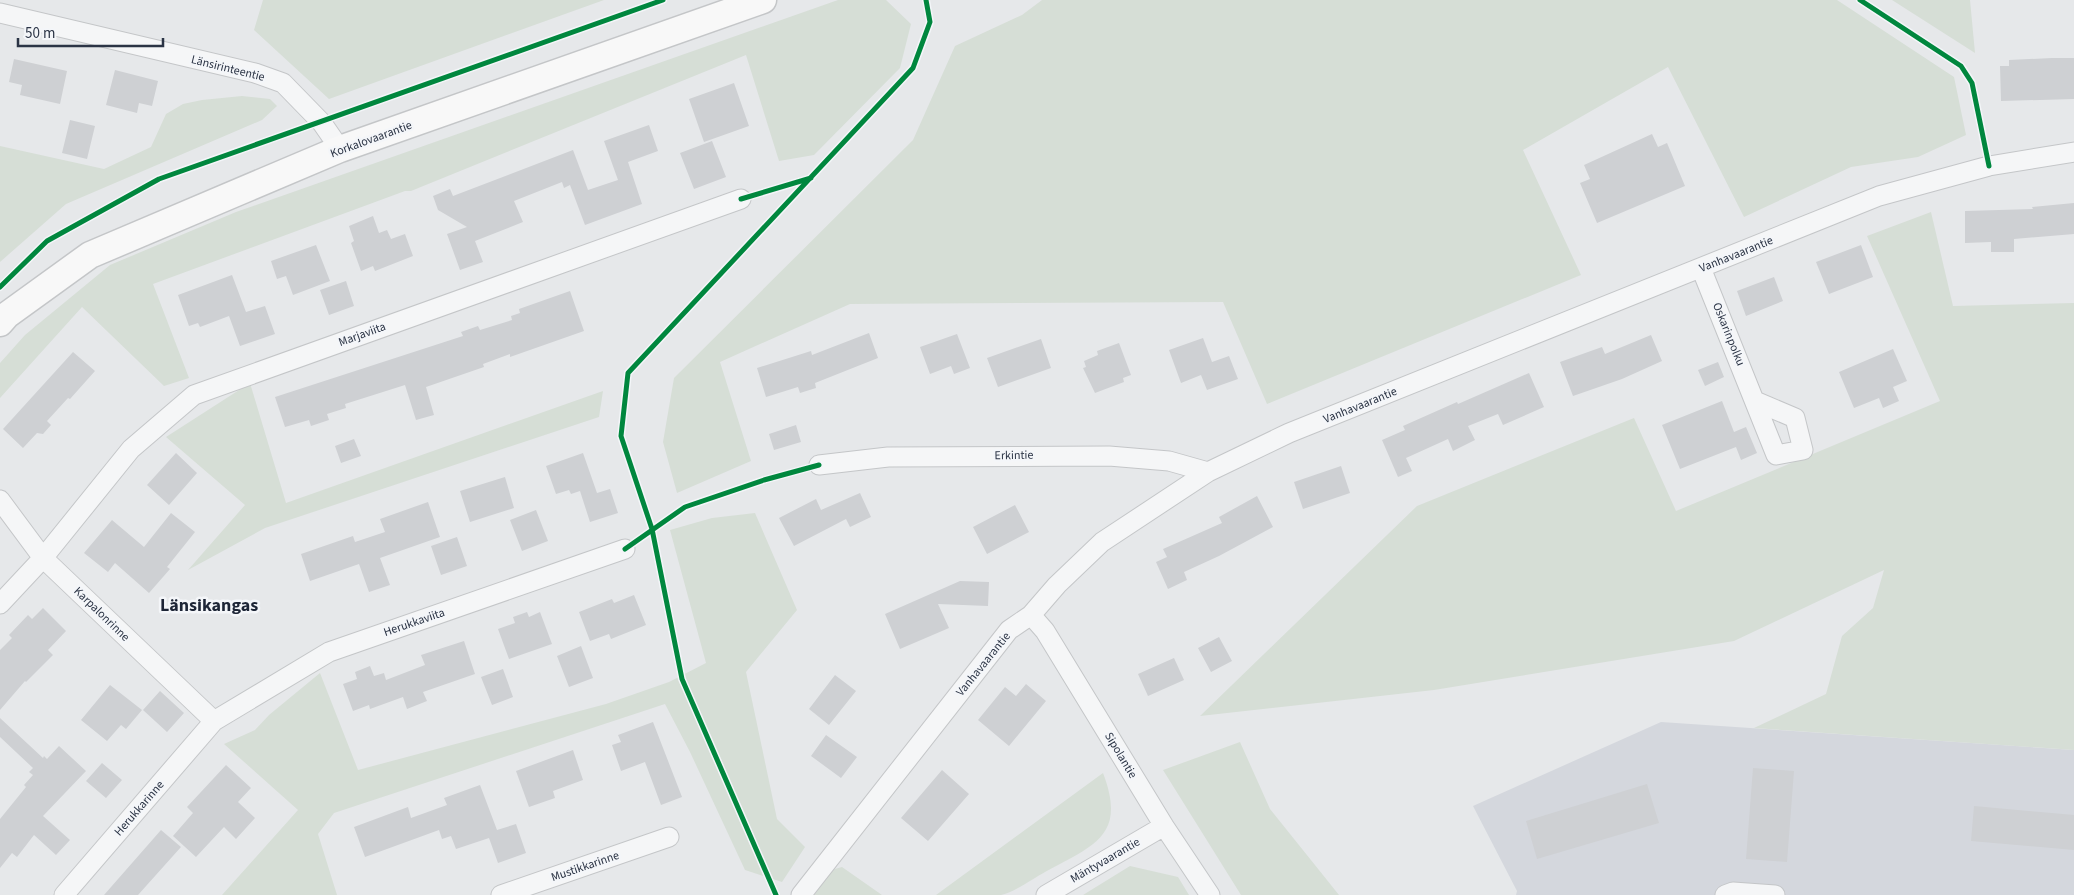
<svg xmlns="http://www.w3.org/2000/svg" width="2074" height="895" viewBox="0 0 2074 895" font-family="'Source Sans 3',sans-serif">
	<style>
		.built { fill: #d4d7dd }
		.green { fill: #d6ded6 }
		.building { fill: #ced0d3 }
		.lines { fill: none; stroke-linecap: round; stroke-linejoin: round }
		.street-casing { stroke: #c4c6c8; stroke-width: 21 }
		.secondary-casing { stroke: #c4c6c8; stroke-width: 29 }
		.street { stroke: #f5f6f7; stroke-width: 19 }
		.secondary { stroke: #f8f8f8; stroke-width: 26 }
		.cycleway-casing { stroke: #f4f6f9; stroke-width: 8 }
		.cycleway { stroke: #00873e; stroke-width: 5 }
		.labels { text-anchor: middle; stroke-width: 5; stroke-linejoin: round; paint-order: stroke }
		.street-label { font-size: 12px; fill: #2b3445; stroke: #f4f6f9 }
		.district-label { font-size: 18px; font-weight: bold; fill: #1d2536; stroke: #f4f6f9 }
	</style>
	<rect width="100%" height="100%" fill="#e6e8ea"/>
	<path class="built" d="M1661,722L2074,750V895H1516L1517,891L1473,806Z"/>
	<path class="green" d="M263,0H604L329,99L254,30Z
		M838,0H886L911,24L900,68L814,155L779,161L746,55L411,191H405L153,284L189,378L164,386L82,307L0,398V363L25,335L110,265L236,212Z
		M1042,0H1837L1954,77L1966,135L1918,157L1851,167L1744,217L1668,67L1523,150L1581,275L1267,404L1223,302L850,304L720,362L751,461L677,493L663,442L674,378L913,140L955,46L1022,15Z
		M1892,0H1970L1975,53Z
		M242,96L270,99L277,106L262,120L66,204L0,262V146L104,169L151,147L166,114L183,104L202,100Z
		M1931,212L1953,306L2074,303V750L1754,728L1826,694L1842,636L1873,608L1884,570L1734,641L1434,690L1200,716L1417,506L1634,418L1676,511L1940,401L1867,236Z
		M250,383L286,503L603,391L599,417L265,528L188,570L245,505L166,437Z
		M755,513L797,610L746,672L777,819L805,847L782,882L745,870L690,752L665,704L334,813L318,834L337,895H222L298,810L224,744L255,730L269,715L320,673L358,770L606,704L669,682L706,663L670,530L712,518Z
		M1240,742L1270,809L1339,895H1241L1163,770Z
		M1103,773C1127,836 1094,845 1045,872C1034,878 1013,893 1001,895C982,895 956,895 936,895Z
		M1130,866L1178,877L1189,895H1083Z
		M842,867L882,895H814L831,870Z"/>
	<path class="building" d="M2052,58H2074V99L2001,101L2000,66H2009V60Z
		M14,59L67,71L60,104L20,95L22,85L9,82Z
		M115,70L158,81L152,106L139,103L137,113L106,105Z
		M734,83L749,126L704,142L689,99Z
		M70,120L95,126L87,159L62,153Z
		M649,125L658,151L628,162L642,204L585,225L570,185L564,188L562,182L514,201L523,222L475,241L483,262L460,270L447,234L467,227L438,210L433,196L450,189L453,196L573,150L588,190L618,180L604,141Z
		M1652,134L1658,147L1667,143L1685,186L1597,223L1580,183L1590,179L1584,165Z
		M712,141L726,177L694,189L680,153Z
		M2074,203V234L2014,239V252H1991V242L1965,243V211L2033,209L2032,207Z
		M373,216L379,233L387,230L391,239L405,234L413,256L375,271L373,266L361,271L351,243L354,241L349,226Z
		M316,245L330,281L293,295L286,276L277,279L271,261Z
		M1861,245L1873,277L1829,294L1816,262Z
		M232,275L246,312L265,306L275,334L240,346L229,316L200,327L198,323L189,326L178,295Z
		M1774,277L1783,301L1746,316L1737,291Z
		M346,281L354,306L329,315L320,290Z
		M570,291L584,331L510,357V354L483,364L484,367L426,387L434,415L416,420L405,385L345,404L346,408L327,414L329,420L311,426L309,420L285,427L275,397L463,336L461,332L478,326L480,330L512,320L511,316L520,313L519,309Z
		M869,333L878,358L815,383L816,388L800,393L798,387L766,397L757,368L811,351L812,355Z
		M957,334L970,368L954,374L951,366L930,374L920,347Z
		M1651,335L1662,361L1622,379L1573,396L1560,362L1602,347L1605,354Z
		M1203,338L1212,362L1229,356L1238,379L1207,390L1201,375L1181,383L1169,350Z
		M1041,339L1051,368L998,387L987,358Z
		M1119,343L1131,375L1123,378L1124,382L1095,393L1083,368L1086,367L1084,361L1098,355L1097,351Z
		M1893,349L1907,381L1893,387L1899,401L1883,408L1879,398L1854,408L1839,372Z
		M73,352L95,371L70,399L68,398L47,421L51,425L43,434L37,433L23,448L3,429Z
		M1718,362L1724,377L1705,386L1698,370Z
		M1529,373L1544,407L1503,425L1498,414L1468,426L1475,440L1453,451L1448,439L1406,458L1412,471L1398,477L1382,440L1405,430L1403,426L1457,402L1458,404Z
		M1722,401L1734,432L1746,427L1757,453L1741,460L1736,447L1680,469L1662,425Z
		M796,425L801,442L774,450L769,434Z
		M354,439L361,456L341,463L335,446Z
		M176,453L197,473L169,505L147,485Z
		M583,453L597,493L610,489L618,513L590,522L580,491L571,494L569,490L556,494L546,466Z
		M1341,466L1350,493L1303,509L1294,482Z
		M505,477L514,508L470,522L460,491Z
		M860,493L871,517L850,527L846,519L794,546L779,518L816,499L821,510Z
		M1257,496L1273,527L1219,556L1184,572L1187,580L1168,589L1156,562L1167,557L1163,549L1222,523L1219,517Z
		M428,502L440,537L380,558L390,585L369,592L359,564L310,581L301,554L353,536L355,542L385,532L380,519Z
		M1015,505L1029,532L987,554L973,527Z
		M536,510L548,541L522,551L510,520Z
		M171,513L195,532L167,567L170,569L149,593L115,563L108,572L84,553L112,520L144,547Z
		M457,537L467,566L441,575L431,546Z
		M960,581L989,582L988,606L938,604L949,628L900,649L885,614Z
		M634,595L646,625L611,639L609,634L590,641L579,612L612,599L614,603Z
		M43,608L66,631L48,650L53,655L26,682L25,681L0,710V650L12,638L9,635L28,615L32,619Z
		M527,612L529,617L540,612L552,644L509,659L498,629L515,623L513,617Z
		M1219,637L1232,661L1211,672L1198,648Z
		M464,641L475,674L423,692L427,701L407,709L403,697L370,709L369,705L353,711L343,684L357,679L355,672L370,666L374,676L384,673L386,680L425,665L421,655Z
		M581,646L593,678L569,687L557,656Z
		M1174,658L1184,680L1148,696L1138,674Z
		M503,669L513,697L492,705L481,677Z
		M835,675L856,691L829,725L809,709Z
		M1026,684L1046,701L1009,746L978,720L1005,687L1016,696Z
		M110,685L142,710L126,729L121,725L107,741L81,720Z
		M160,691L184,713L167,732L143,710Z
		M0,718L43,758L44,756L47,759L59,746L86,771L43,816L70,840L56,855L34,835L17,857L12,853L0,868V819L26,787L24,785L33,775L29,772L33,768L0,737Z
		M653,722L682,797L661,805L645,762L621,771L612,745L621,742L618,735Z
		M826,735L857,757L841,778L811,756Z
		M573,750L583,780L553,791L555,798L529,807L516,771Z
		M102,763L122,780L106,798L86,781Z
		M226,765L251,788L238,802L255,818L236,839L224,827L196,857L173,836L193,813L187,807Z
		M1753,768L1794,771L1787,862L1746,859Z
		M942,770L969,794L928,841L901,818Z
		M1647,784L1659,823L1537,859L1526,821Z
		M480,785L497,830L516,824L526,853L498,863L489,838L456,849L451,836L442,839L439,830L365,857L354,827L408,807L411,818L447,805L444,798Z
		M1974,806L2074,815V850L1971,841Z
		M161,830L181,847L138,895H104Z"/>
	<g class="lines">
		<g class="street-casing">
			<path id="street" d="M0,13L255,73L283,83L322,123L340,149
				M1701,268L1776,455L1803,450L1795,418L1755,401
				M819,465L888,457L1109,456L1169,461L1208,472
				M0,500L43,558L214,721
				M0,604L43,558L131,449L194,395L741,199
				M1031,615L1045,631L1164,826L1210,895
				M64,895L214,721L329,652L625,549
				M501,895L669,837
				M801,895L1009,630L1031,615L1057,585L1102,542L1208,472L1289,433L1879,196L1989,166L2074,152
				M1046,895L1164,826
				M1725,895L1733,892L1775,895"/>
		</g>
		<g class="secondary-casing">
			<path id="secondary" d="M0,323L7,315L90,255L340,149L763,0"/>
		</g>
		<use href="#street" class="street"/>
		<use href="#secondary" class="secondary"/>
		<g class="cycleway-casing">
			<path id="cycleway" d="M1860,0L1961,66L1972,83L1989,166
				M741,199L811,178
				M0,287L47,241L159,179L663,0
				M625,549L685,507L764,480L819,465
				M776,895L682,679L652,529L621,436L628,373L913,68L930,22L926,0"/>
		</g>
		<use href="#cycleway" class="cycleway"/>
	</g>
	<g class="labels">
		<g class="street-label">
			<text transform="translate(228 68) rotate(14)" y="4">Länsirinteentie</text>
			<text transform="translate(371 139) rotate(-20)" y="4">Korkalovaarantie</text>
			<text transform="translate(1736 254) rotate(-22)" y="4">Vanhavaarantie</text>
			<text transform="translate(362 334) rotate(-20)" y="4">Marjaviita</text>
			<text transform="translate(1729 334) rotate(68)" y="4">Oskarinpolku</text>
			<text transform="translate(1360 405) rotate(-22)" y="4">Vanhavaarantie</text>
			<text transform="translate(1014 455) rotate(-1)" y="4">Erkintie</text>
			<text transform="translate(102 614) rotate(44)" y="4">Karpalonrinne</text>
			<text transform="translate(414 622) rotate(-19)" y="4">Herukkaviita</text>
			<text transform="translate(983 664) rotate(-51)" y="4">Vanhavaarantie</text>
			<text transform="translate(1121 755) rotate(59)" y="4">Sipolantie</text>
			<text transform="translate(139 808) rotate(-49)" y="4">Herukkarinne</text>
			<text transform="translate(1105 860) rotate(-30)" y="4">Mäntyvaarantie</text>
			<text transform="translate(585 866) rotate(-19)" y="4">Mustikkarinne</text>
		</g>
		<g class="district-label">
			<text x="209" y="611">Länsikangas</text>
		</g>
	</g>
	<path d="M18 38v8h145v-8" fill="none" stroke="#2b3445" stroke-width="2.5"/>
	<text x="25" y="38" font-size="15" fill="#2b3445" stroke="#f4f6f9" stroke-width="4" paint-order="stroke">50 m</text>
</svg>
